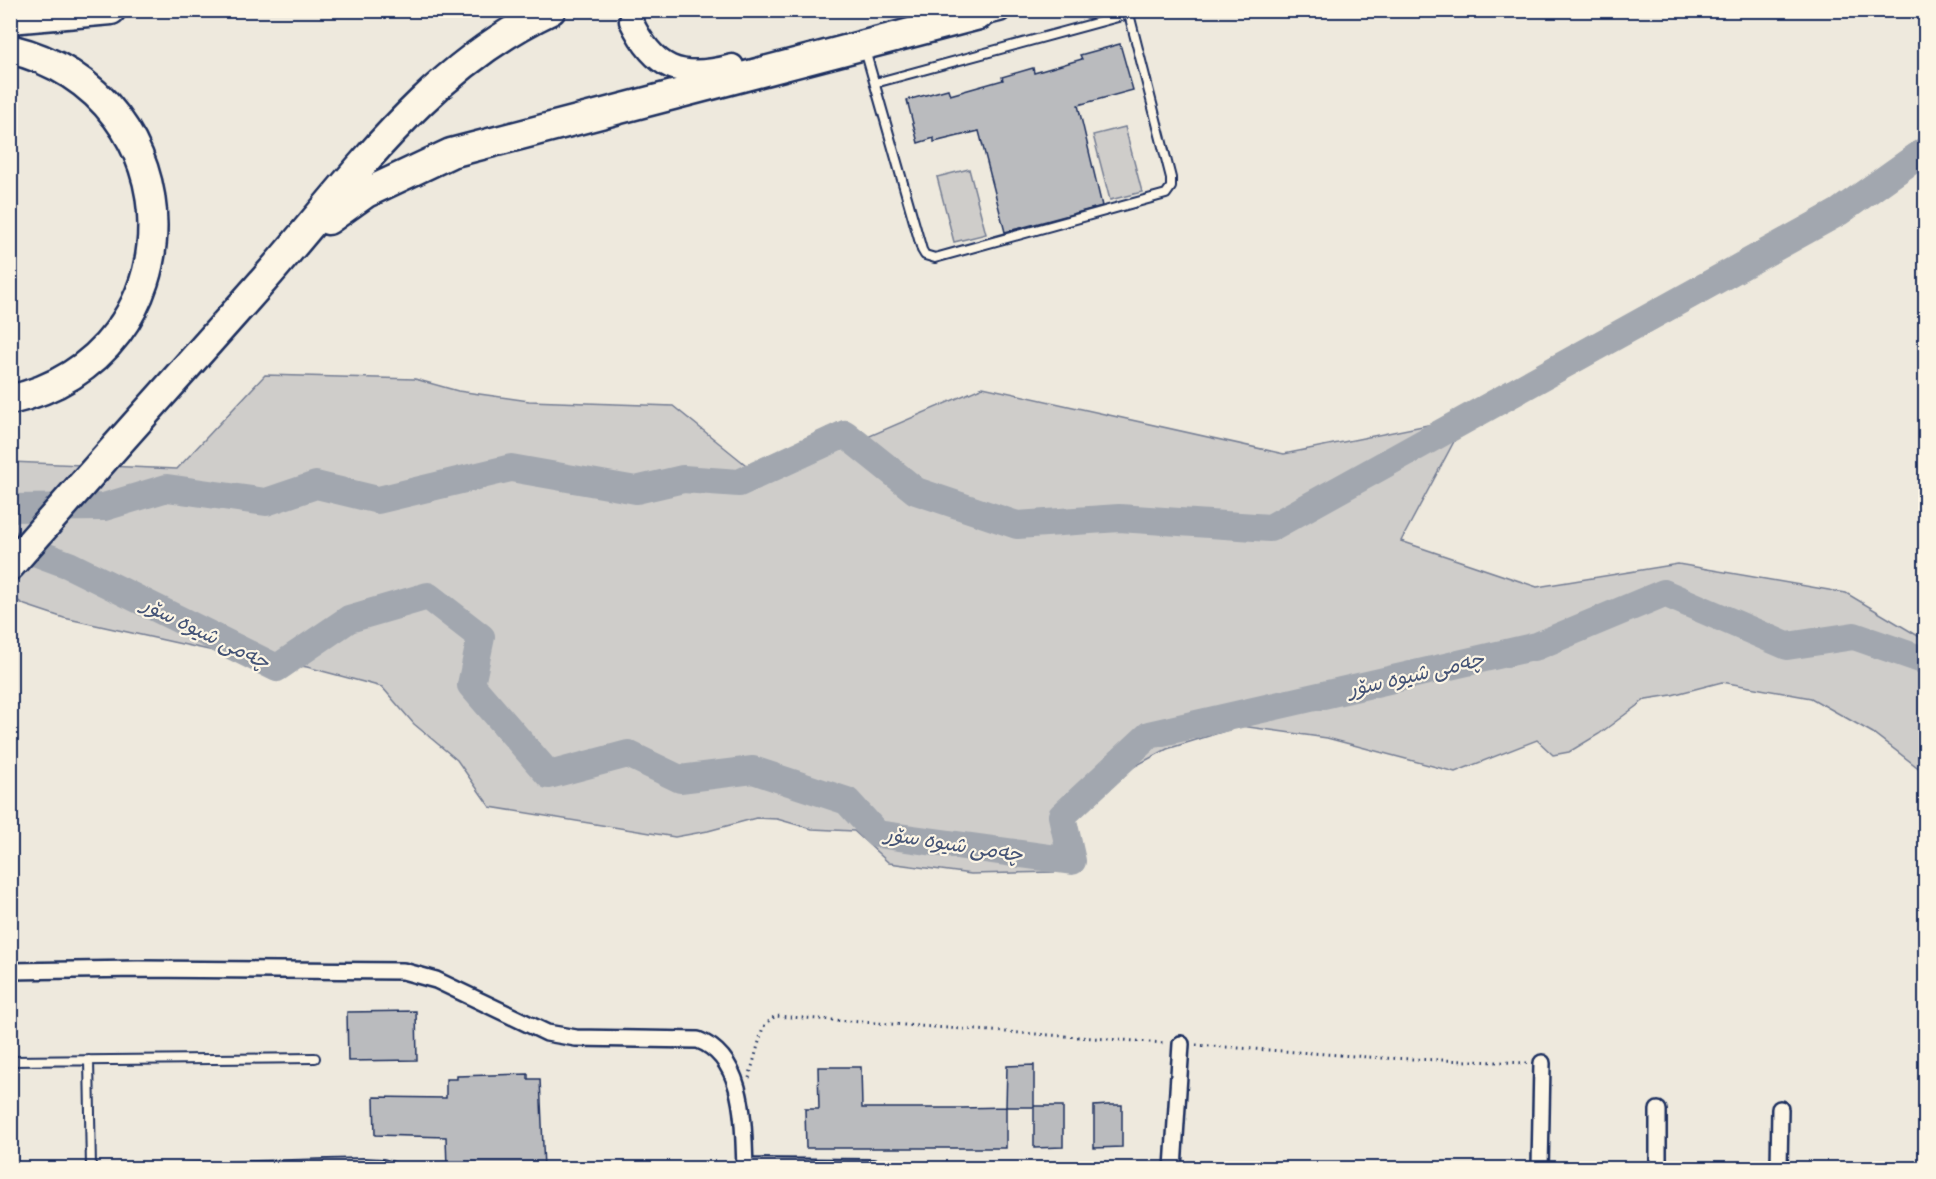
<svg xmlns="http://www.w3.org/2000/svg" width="1936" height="1179" viewBox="0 0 1936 1179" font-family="Delius,'Playpen Sans Arabic',sans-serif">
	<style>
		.green { fill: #cfcdca; stroke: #757e94; stroke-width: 1.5 }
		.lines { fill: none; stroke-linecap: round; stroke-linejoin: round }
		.river { stroke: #a2a7af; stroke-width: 28 }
		.building { fill: #babbbe; stroke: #1b2f5e; stroke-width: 1.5 }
		.lane-casing { stroke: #1b2f5e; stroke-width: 12 }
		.street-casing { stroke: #1b2f5e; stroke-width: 20 }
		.secondary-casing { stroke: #1b2f5e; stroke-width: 27 }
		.highway-casing { stroke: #1b2f5e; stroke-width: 33 }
		.path { stroke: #1b2f5e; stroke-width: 3; stroke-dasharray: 1.5 4.5; stroke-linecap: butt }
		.lane { stroke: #fcf5e5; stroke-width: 8 }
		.street { stroke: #fcf5e5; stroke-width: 15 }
		.secondary { stroke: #fcf5e5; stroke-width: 22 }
		.highway { stroke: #fcf5e5; stroke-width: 28 }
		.labels { text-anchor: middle; stroke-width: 4.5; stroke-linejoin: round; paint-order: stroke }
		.water-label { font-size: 21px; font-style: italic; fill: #445376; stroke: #fcf5e5 }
	</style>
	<rect width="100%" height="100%" fill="#eee9dd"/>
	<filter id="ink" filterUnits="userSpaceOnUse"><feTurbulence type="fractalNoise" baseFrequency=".0167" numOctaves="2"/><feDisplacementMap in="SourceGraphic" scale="12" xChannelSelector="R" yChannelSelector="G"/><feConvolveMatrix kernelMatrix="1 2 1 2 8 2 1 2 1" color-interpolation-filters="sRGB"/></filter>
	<g filter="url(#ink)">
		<path class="green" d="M1125,127L1142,192L1110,200L1093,135Z
			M969,169L986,234L954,242L937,177Z
			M265,375L415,379L458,391L529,401L673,406L766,481L983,387L1284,454L1467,417L1401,541L1537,587L1678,564L1846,593L1925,640V773L1873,733L1811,698L1722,682L1672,695L1646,699L1599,734L1569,752L1553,755L1537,740L1455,772L1327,738L1241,726L1167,749L1083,794L1055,872L971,874L889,863L854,831L812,829L777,819L756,818L708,831L675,837L490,807L457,760L414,724L382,687L307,667L227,654L64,618L25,605L11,597V462L177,469Z"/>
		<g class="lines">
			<path class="river" d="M10,508L104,507L167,488L266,502L316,485L378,500L511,468L636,490L683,479L739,483L845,434L916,491L1017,525L1119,518L1270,528L1839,212L1926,150
				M10,543L69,565L277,668L349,619L428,596L481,637L471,685L549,775L628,754L680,779L753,770L847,801L877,834L1072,861L1062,816L1149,735L1537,646L1664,593L1787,646L1854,636L1926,661"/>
		</g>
		<path class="building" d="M1120,44L1133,90L1078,105L1102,206L1005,232L979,131L934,142V138L918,143L907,100L948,89L950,95L1003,80L1002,77L1033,68L1034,73L1082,59L1080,55Z
			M416,1011L417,1060L348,1061L347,1012Z
			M1034,1065V1106H1063V1147L1034,1148V1107H1006V1148H806L805,1109H819L818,1067H861L862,1108H962L1006,1107L1007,1066Z
			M528,1074V1079H540L544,1168H447L446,1137L375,1135L374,1097L446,1098V1079H457V1076Z
			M1108,1105H1122V1147L1094,1148V1106Z"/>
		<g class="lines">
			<g class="lane-casing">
				<path id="lane" d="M865,50L922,250L925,255L935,258L1166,194L1171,187V178L1128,10
					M875,83L1129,14
					M89,1060L91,1168
					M10,1061L315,1058
					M187,1168L364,1163L383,1164L397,1168"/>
			</g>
			<g class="street-casing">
				<path id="street" d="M10,971L138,969L403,971L436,980L547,1033L576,1038L698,1040C746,1058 743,1125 745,1168
					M745,1167L874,1168
					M1173,1168L1181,1044
					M1540,1168L1542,1063
					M1658,1168V1110
					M1779,1168L1780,1109"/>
			</g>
			<g class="secondary-casing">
				<path id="secondary" d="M979,15L999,10
					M631,21C654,69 680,80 732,66"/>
			</g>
			<g class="highway-casing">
				<path id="highway" d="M10,19L111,10
					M10,49C199,95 201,356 10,400
					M328,220L366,193L451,153L979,15
					M10,566C94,470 179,376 263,281C351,181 427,68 551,10"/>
			</g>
			<path class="path" d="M1196,1045L1383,1058L1528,1063
				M749,1078L763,1027L775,1016L1165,1043"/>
			<use href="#lane" class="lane"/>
			<use href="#street" class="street"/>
			<use href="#secondary" class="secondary"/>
			<use href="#highway" class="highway"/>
		</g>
	</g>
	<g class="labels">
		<g class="water-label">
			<text transform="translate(206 633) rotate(26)" y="7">چەمی شیوە سۆر</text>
			<text transform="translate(1416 674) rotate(-13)" y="7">چەمی شیوە سۆر</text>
			<text transform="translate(954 844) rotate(9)" y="7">چەمی شیوە سۆر</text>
		</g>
	</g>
	<rect width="1936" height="1179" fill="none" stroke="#fcf5e5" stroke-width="36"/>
	<rect x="18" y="18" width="1900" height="1143" fill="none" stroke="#1b2f5e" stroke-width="2" filter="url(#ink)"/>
</svg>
